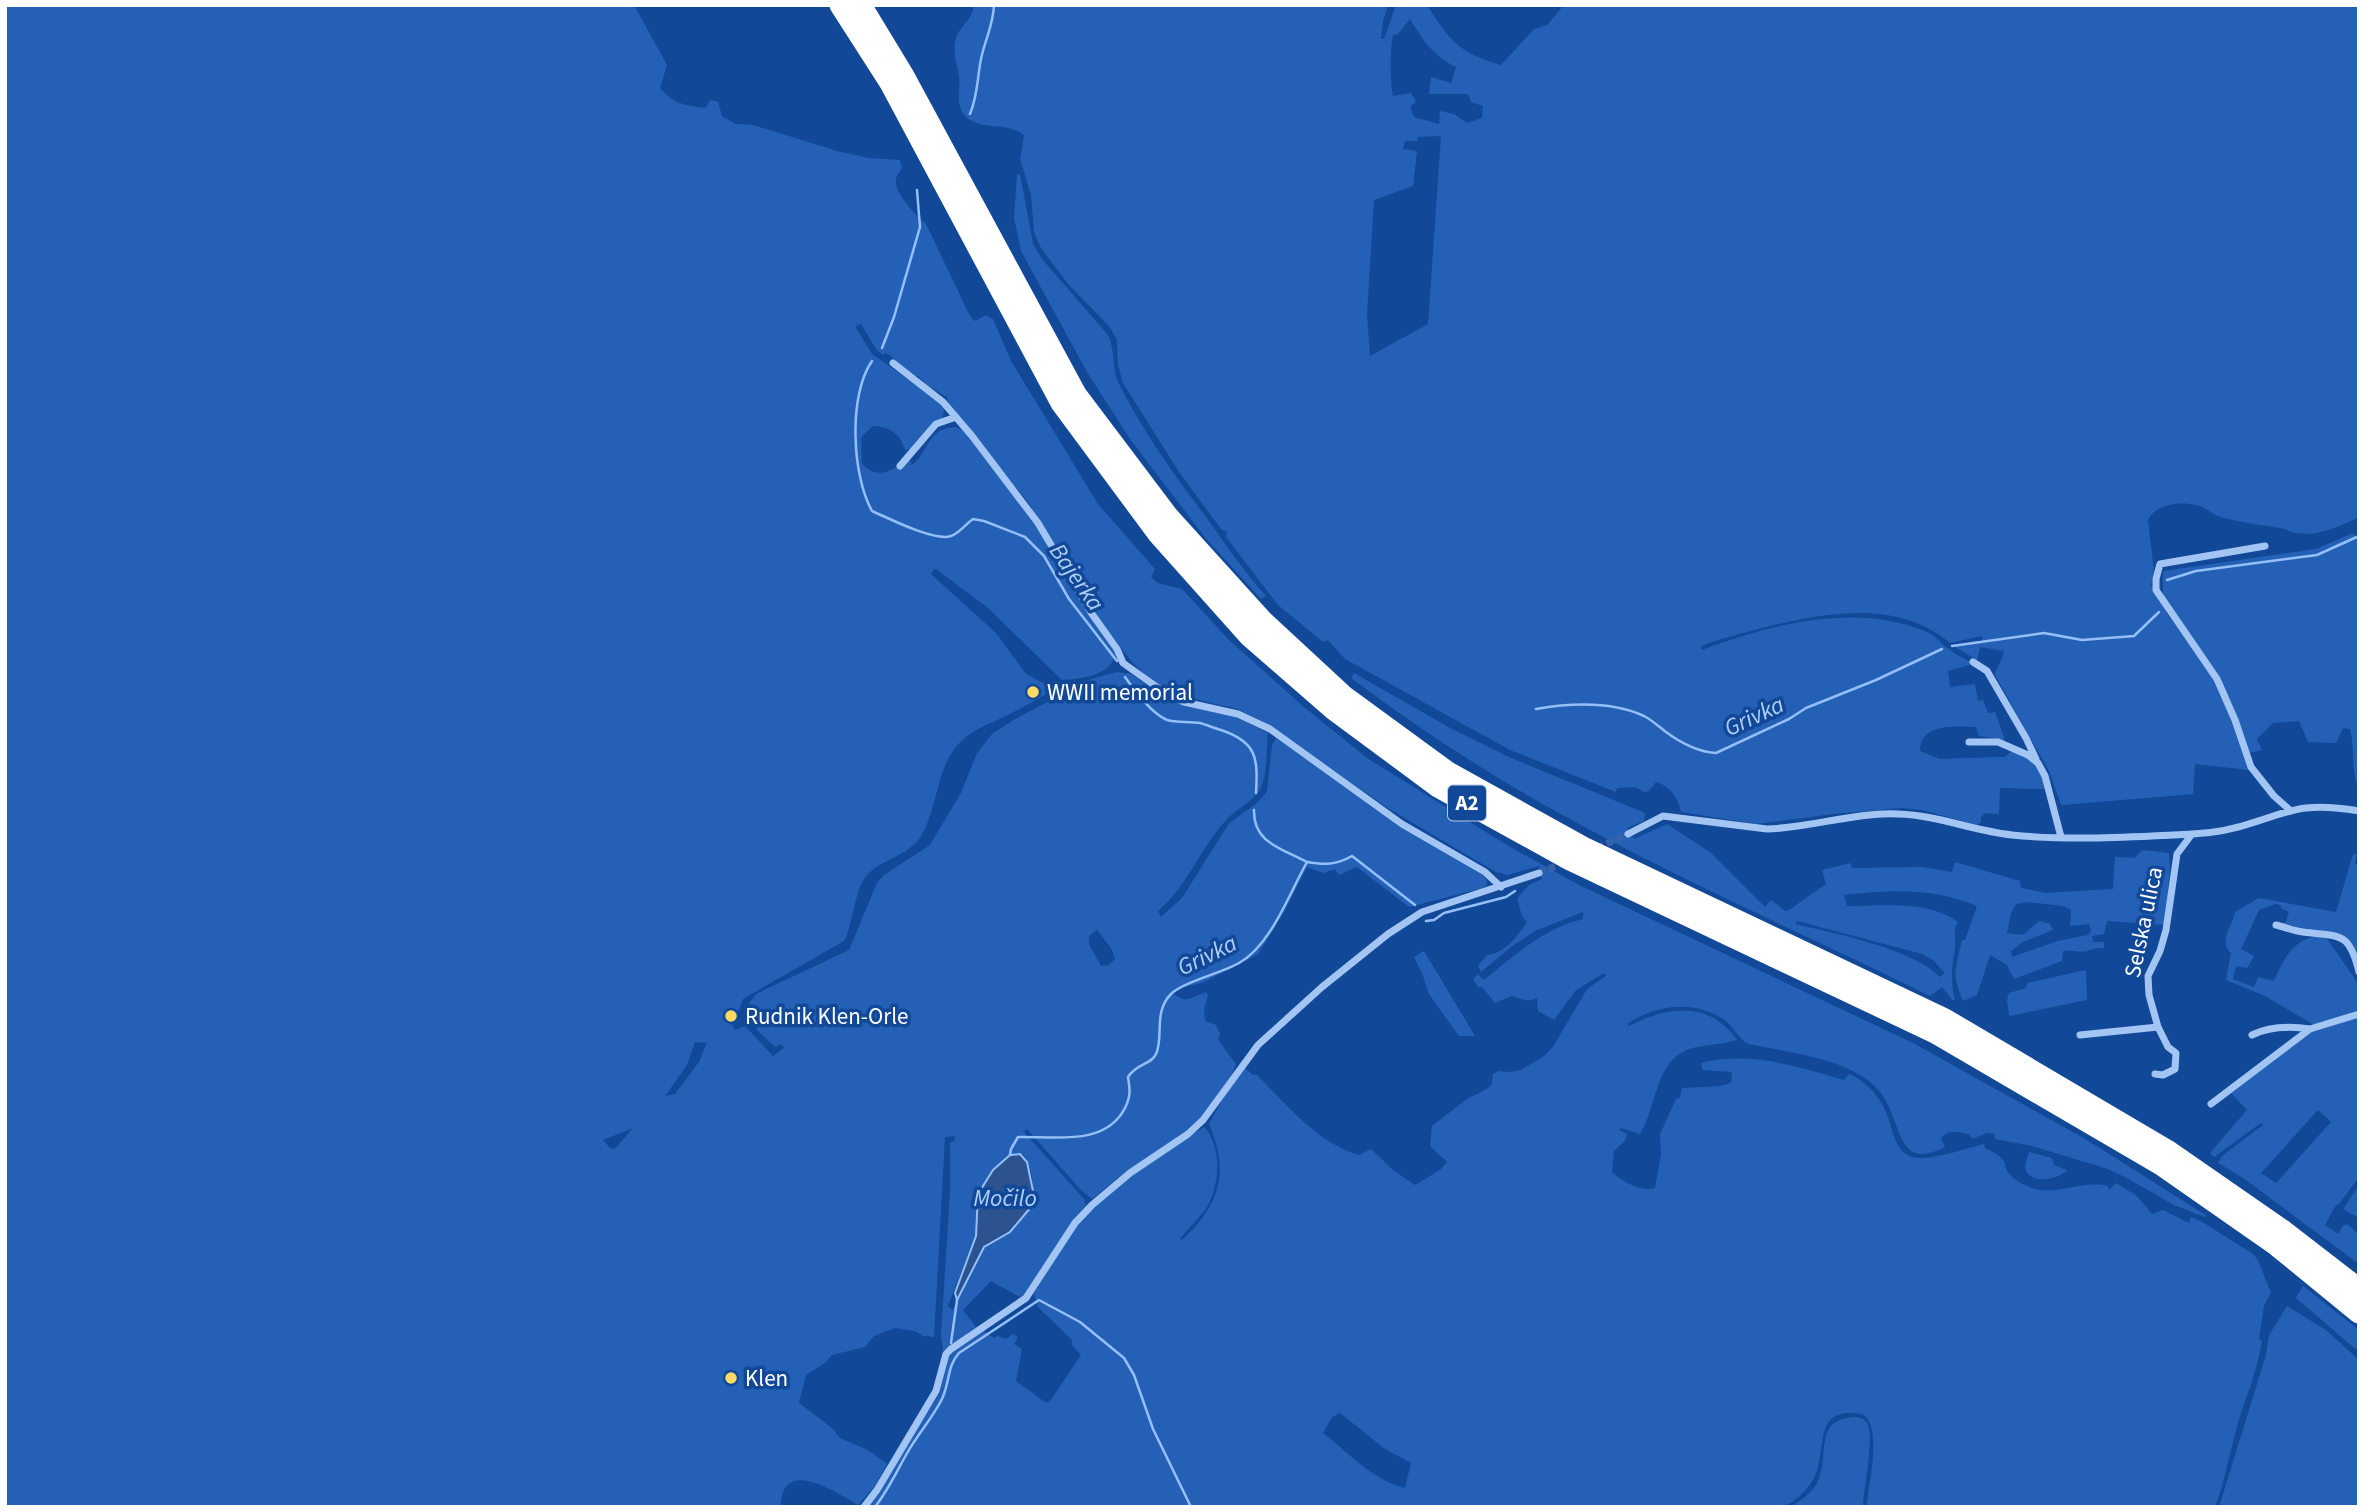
<svg xmlns="http://www.w3.org/2000/svg" width="2364" height="1512" viewBox="0 0 2364 1512" font-family="'Source Sans 3',sans-serif">
	<style>
		.green { fill: #2461b6; fill-rule: evenodd }
		.water { fill: #2c538f; stroke: #95bff7; stroke-width: 2 }
		.lines { fill: none; stroke-linecap: round; stroke-linejoin: round }
		.stream { stroke: #95bff7; stroke-width: 2.5 }
		.street-tunnel { stroke: #3663a7; stroke-width: 7; stroke-dasharray: 7 3.5; stroke-linecap: butt }
		.street { stroke: #a3c5f3; stroke-width: 7 }
		.highway { stroke: #fff; stroke-width: 21 }
		.poi-dot { fill: #ffd866; stroke: #124898; stroke-width: 2.5 }
		.labels { text-anchor: middle; stroke-width: 7; stroke-linejoin: round; paint-order: stroke }
		.shield { fill: #124898; stroke: #b8c8e0; stroke-width: 2 }
		.shield-label { font-size: 21px; font-weight: bold; fill: #fff }
		.poi-label { font-size: 23px; fill: #fff; stroke: #124898; text-anchor: start }
		.street-label { font-size: 23px; fill: #fff; stroke: #124898 }
		.water-label { font-size: 24px; font-style: italic; fill: #afcffa; stroke: #124898 }
	</style>
	<rect width="100%" height="100%" fill="#124898"/>
	<path class="green" d="M5,5H634L667,65L660,88C672,104 688,106 706,108L710,100L718,102L722,116L736,124L753,125L837,151L868,158L900,160L902,168C901,170 896,177 896,179C894,194 916,215 926,224L970,316L975,321L986,315L993,319L1011,361L1098,504L1155,569L1151,577L1158,583L1182,589L1229,640L1304,707L1367,758L1505,844L1579,885L1915,1044L2087,1140L2207,1216L2205,1217L2174,1205L2123,1176L2105,1168L2032,1146L1995,1139V1134L1987,1133L1972,1139L1970,1135C1960,1132 1948,1128 1941,1139L1945,1147C1900,1170 1902,1131 1887,1103C1883,1094 1874,1084 1866,1079C1836,1057 1785,1052 1749,1044C1740,1041 1734,1028 1727,1022C1697,999 1656,1004 1627,1024L1629,1026C1667,1006 1709,1000 1737,1040C1724,1045 1704,1044 1689,1049C1655,1061 1657,1107 1640,1134L1621,1128L1619,1130L1627,1134L1625,1141L1614,1151L1612,1172C1621,1181 1643,1193 1655,1188L1661,1155L1660,1134L1676,1099L1680,1098L1682,1088L1720,1086L1731,1083L1732,1072L1703,1070L1701,1063C1750,1051 1796,1066 1844,1080L1849,1074C1863,1080 1877,1093 1884,1108C1895,1128 1892,1160 1924,1158C1944,1156 1965,1149 1984,1144L1985,1148C1991,1151 1999,1154 2003,1160C2006,1163 2005,1168 2007,1171C2013,1180 2025,1186 2035,1189C2059,1195 2082,1180 2108,1186L2109,1190L2116,1183L2137,1196L2152,1214L2163,1210L2189,1223L2191,1217L2204,1223L2253,1254L2258,1260L2271,1293L2264,1306L2259,1339L2262,1340C2257,1373 2247,1393 2238,1423C2230,1451 2225,1480 2215,1507H1867C1868,1484 1883,1429 1863,1414C1818,1407 1825,1436 1818,1467C1814,1484 1799,1500 1783,1507H868L880,1493L891,1469L940,1393L947,1359L955,1350L984,1331L994,1338L997,1336L1006,1339L1013,1334L1018,1337L1014,1344L1022,1349L1016,1381L1046,1403L1051,1400L1081,1355L1072,1345V1340L1037,1306L1034,1293C1048,1271 1060,1248 1075,1228C1109,1185 1158,1156 1204,1127C1222,1147 1220,1182 1208,1205C1201,1217 1189,1227 1180,1239L1182,1240C1220,1205 1230,1172 1209,1124L1224,1097L1245,1068L1253,1075H1257C1286,1104 1318,1144 1359,1155L1371,1149L1393,1170L1415,1185L1440,1170L1447,1162L1430,1146L1432,1126L1467,1099L1487,1089L1492,1084L1493,1074L1499,1071L1511,1072L1521,1070L1544,1056L1553,1047L1587,989L1606,976L1604,973L1576,990L1554,1020L1538,1011L1537,998C1529,1003 1520,999 1512,996L1495,1003L1482,987H1478L1473,979L1478,974L1484,980C1513,956 1545,928 1583,919V912L1535,931L1511,947L1481,972L1478,966L1487,955C1503,955 1519,935 1527,922L1522,916L1517,898L1529,885L1542,879L1539,866L1508,875L1496,872L1386,807L1266,723L1238,709L1182,696L1164,689L1144,674L1132,662L1099,619L1028,502L959,417L948,402L947,397L928,386L918,376L912,378L890,355L885,353L883,355L876,349L861,324L855,326L872,354L927,392L944,408L943,418L914,448L905,450C900,433 890,427 873,426L861,437L862,464C879,481 893,470 909,458L912,465C931,450 925,429 956,427L965,432L1038,528L1087,612L1116,652C1113,675 1082,679 1062,680L988,608L936,569L933,570L931,574L996,633L1026,674L1055,689C1039,698 1024,707 1008,715C977,730 959,733 944,768C936,789 932,821 919,839C907,855 885,859 870,872C854,885 854,923 844,941L743,999L739,1010L727,1013L735,1030L745,1026L773,1056L784,1048L781,1044L775,1047C759,1031 733,1014 758,993L849,950L877,883L884,875L930,845L961,793L977,753L992,734L1015,719L1091,679L1117,672L1131,674L1171,701L1234,716L1268,733C1266,750 1268,771 1261,787C1256,800 1236,809 1226,820C1200,849 1188,885 1158,911L1161,917L1182,898L1228,825C1240,813 1258,806 1267,791L1272,745L1276,738L1395,822L1481,874L1486,878L1487,884L1483,888L1409,907L1357,867L1339,875L1335,869L1323,873L1307,867L1284,912L1258,954L1202,983L1183,987L1173,993C1186,1005 1192,997 1206,992L1208,996L1204,1009L1205,1021L1216,1025L1220,1034L1218,1040L1236,1064L1230,1078L1203,1115L1191,1127L1118,1178L1092,1199L1081,1190L1027,1129L1024,1132L1084,1199L1086,1205L1071,1223L1024,1295L1020,1297L991,1281L963,1310L976,1327L943,1351L941,1336L950,1192V1143L955,1140V1136L945,1137L934,1337L923,1336L915,1331L895,1328L874,1336L865,1347L832,1355L825,1363L806,1375L799,1403L832,1428L840,1438L868,1450L887,1464L875,1486L858,1505C837,1493 781,1455 781,1507H5ZM1097,930L1111,948L1115,959L1109,965L1101,966L1089,944V936ZM695,1042L707,1043L699,1062L675,1094L665,1096L687,1065ZM633,1128L615,1149L610,1148L603,1140ZM1015,1153L1024,1155C1041,1186 1032,1216 1004,1236C998,1240 990,1241 985,1246C970,1259 962,1293 953,1310L948,1306L976,1234L978,1194L993,1168ZM1340,1413L1385,1449L1411,1463L1405,1488C1371,1479 1350,1454 1323,1433L1332,1417Z
		M974,5H1388L1383,21L1381,39H1384L1396,5H1427C1450,41 1459,53 1501,65L1534,29L1547,25L1564,5H2359V517C2337,528 2308,541 2285,529C2264,525 2241,523 2220,517C2212,514 2205,507 2196,505C2181,501 2155,504 2148,520L2154,571L2151,585L2168,615L2215,680L2233,722L2249,770L2195,764L2193,794L2061,805L2049,771L1995,675C1995,670 2003,660 2004,651L1980,647L1977,660L1955,647L1974,641L1982,642V636L1950,643C1897,598 1823,613 1762,628C1741,634 1720,638 1700,647L1702,650C1771,624 1859,601 1929,633C1937,637 1942,645 1950,650C1956,654 1962,658 1969,661V665L1948,671L1950,687L1975,684L1978,701L1983,700L1988,713L1995,712L2005,740L1979,736L1976,727C1955,726 1920,723 1920,751L1940,759L1965,758L2005,757L2014,749L2033,759L2051,789L2000,788L1999,814L1985,813L1981,817V822L1977,825L1922,810L1902,808L1833,814L1756,824L1681,812C1679,799 1669,785 1656,782L1649,791L1645,792L1635,787L1617,788L1616,792L1510,750L1345,659L1328,640L1323,642L1278,605L1226,537L1227,532L1221,529L1179,472L1123,383L1118,365L1117,340L1109,326L1068,284L1041,248L1034,232L1031,195L1020,159L1024,135C1007,122 990,130 972,121C953,111 961,92 959,76C957,63 952,52 956,38C960,26 972,21 974,5ZM1410,19C1423,40 1433,56 1456,67L1451,83L1431,77L1429,94H1468L1471,102L1483,106L1482,118L1467,123L1454,114L1440,111L1439,124L1414,117L1410,107L1416,102L1411,93L1393,96C1390,84 1390,47 1393,35L1398,34ZM1441,136L1428,324L1370,356L1367,314L1374,200L1413,186L1417,151L1403,149L1405,141H1417L1418,137Z
		M1017,174H1020L1033,244L1042,259L1108,335C1116,352 1111,369 1120,386C1145,435 1178,480 1211,524C1229,549 1246,574 1266,596L1261,599L1207,540L1130,439L1087,372L1021,251L1014,218Z
		M2353,533L2359,540V788C2351,774 2355,747 2350,729L2343,728L2336,743L2308,742L2299,721L2273,723L2257,739L2262,750L2249,753L2234,711L2163,598V571L2316,549Z
		M1354,673L1452,729L1509,757L1645,813L1644,821L1627,828L1634,839L1667,824L1711,853L1765,907L1771,900L1785,911L1789,910L1826,884L1822,870L1850,863L1852,868L1923,867L1952,872L1955,862L2020,881L2021,888L2046,893L2113,889L2115,857L2135,858L2142,850L2169,853L2170,868L2165,925L2107,921L2104,934L2092,936L2093,942H2104V948C2097,948 2093,949 2087,951C2079,953 2071,949 2063,951L2062,961L2014,979L2007,965L1990,955L1977,995L1963,1001C1951,975 1956,967 1962,940H1965L1977,906C1931,887 1893,890 1844,895L1847,906C1884,906 1927,900 1958,922C1952,931 1956,937 1955,948C1952,968 1950,980 1955,1000H1952L1942,987L1930,996C1786,925 1638,862 1500,779C1449,748 1399,714 1351,678ZM2028,902L2063,906L2071,910L2070,926L2089,924L2091,931L2088,935L2058,941L2012,957L2011,951L2023,942L2053,930L2050,924L2039,921L2023,935L2007,933L2011,913L2016,904ZM1797,921L1922,954L1933,960L1945,973L1940,977C1913,949 1834,933 1795,924Z
		M2353,854H2357L2355,864L2359,865V961C2350,933 2339,933 2312,930C2303,929 2294,926 2285,924L2289,912L2281,908V905L2276,904L2259,910L2241,949L2254,956L2247,968L2236,966L2233,979L2254,987L2258,977L2274,981C2283,958 2298,932 2326,937L2359,985V1010L2314,1025L2265,996L2226,980L2231,953C2218,942 2232,926 2235,912L2259,898L2336,912Z
		M1424,951L1475,1036H1459L1429,994L1422,973L1414,957Z
		M2086,970L2087,1000L2009,1016L2007,1000L2009,993L2026,988L2027,983Z
		M2359,1016V1177L2339,1204L2336,1205L2325,1225L2338,1234L2343,1226L2347,1224L2359,1234V1264L2243,1178L2218,1163L2222,1156L2263,1125L2261,1123L2214,1157L2210,1153L2247,1110L2231,1093L2310,1032ZM2318,1110L2331,1122L2276,1183L2261,1173Z
		M2029,1152L2052,1158L2054,1165L2067,1170C2060,1179 2031,1185 2026,1170C2024,1165 2028,1157 2029,1152Z
		M2359,1185V1218L2343,1209Z
		M2303,1286L2359,1330V1352L2296,1298Z
		M2287,1306L2326,1330L2359,1360V1507H2219L2266,1355L2269,1335Z
		M1858,1417C1862,1419 1865,1419 1867,1423C1875,1436 1863,1490 1863,1507H1790C1799,1501 1810,1495 1816,1485C1832,1458 1810,1417 1858,1417Z"/>
	<path class="water" d="M1020,1154L1027,1162L1033,1191L1031,1207L1010,1232L984,1247L957,1300L955,1293L976,1236L978,1194L993,1170L1010,1155Z"/>
	<g class="lines">
		<path class="stream" d="M970,114C978,95 977,79 981,59C985,39 993,27 994,5
			M882,348L894,317L920,227L917,190
			M872,361C848,395 852,476 872,511C888,518 935,542 951,536C958,534 966,524 973,519L984,521L1025,537L1044,556L1069,599L1117,661
			M2167,580L2196,571L2317,555L2359,536
			M1952,646L2044,633L2082,640L2134,636L2159,612
			M1125,677C1135,691 1151,713 1167,720C1177,723 1189,721 1200,723C1207,725 1214,728 1221,730C1257,742 1258,758 1256,793
			M1536,709C1571,703 1611,701 1644,716C1652,720 1659,727 1666,732C1681,743 1698,752 1716,753L1789,719L1806,708L1876,680L1942,649
			M1254,810C1253,843 1281,848 1307,862
			M1426,921L1434,920L1444,913L1506,897L1515,891
			M1010,1155L1011,1149L1018,1137C1054,1136 1105,1147 1125,1108C1131,1096 1130,1090 1128,1077C1137,1063 1151,1065 1156,1054C1164,1037 1153,1012 1171,994C1183,982 1222,973 1239,963C1271,945 1289,894 1307,862C1325,865 1336,865 1352,856L1415,905
			M951,1343L957,1300
			M875,1507C888,1490 896,1473 906,1455C917,1435 932,1419 942,1399C950,1382 947,1366 959,1353L1039,1300L1080,1322L1124,1358L1134,1375L1153,1429L1191,1507"/>
		<path class="street-tunnel" d="M1597,848L1628,834
			M1539,873L1567,861"/>
		<path class="street" d="M893,363L943,402L972,436L1038,523L1092,614L1117,649L1123,663L1168,695L1184,702L1238,714L1270,729L1402,824L1485,872L1501,887
			M900,466L936,424L956,417
			M2265,546L2160,564L2156,579V590L2217,679L2235,720L2251,767L2274,796L2291,811
			M1973,662L1987,671L2026,738L2036,759
			M1969,742H1998L2028,755L2038,763L2045,776L2061,837
			M1628,834L1663,816L1767,829C1811,828 1854,812 1898,814C1937,815 1974,831 2012,835C2069,841 2135,837 2193,834C2214,833 2235,829 2255,822C2272,817 2288,810 2306,808C2324,806 2341,808 2359,811
			M2276,925C2285,927 2294,931 2303,932C2339,937 2349,930 2359,972
			M2080,1035L2158,1027L2149,995L2148,976L2160,951L2166,930L2177,854L2192,834
			M2252,1035C2271,1026 2290,1026 2310,1029
			M2155,1074L2163,1075L2175,1069L2176,1053L2168,1047L2158,1027
			M2211,1104L2310,1029L2359,1014
			M864,1507L877,1490L936,1391L946,1354L951,1349L1026,1298L1075,1223L1092,1205L1130,1173L1188,1134L1203,1120L1258,1045L1322,987L1388,934L1422,912L1539,873"/>
		<path class="highway" d="M840,5L890,83L1061,403L1158,534L1249,636L1334,710L1438,787L1570,860L1935,1033L2161,1165L2277,1246L2359,1313
			M861,5L904,76L1076,394L1168,516L1263,621L1344,696L1448,772L1583,847L1945,1019L2167,1150L2284,1231L2359,1289"/>
	</g>
	<g class="poi-dot">
		<circle cx="1033" cy="692" r="7"/>
		<circle cx="731" cy="1016" r="7"/>
		<circle cx="731" cy="1378" r="7"/>
	</g>
	<g class="labels">
		<rect class="shield" x="1448" y="785.5" width="38" height="35" rx="5"/>
		<g class="shield-label">
			<text x="1467" y="810">A2</text>
		</g>
		<g class="poi-label">
			<text x="1047" y="700">WWII memorial</text>
			<text x="745" y="1024">Rudnik Klen-Orle</text>
			<text x="745" y="1386">Klen</text>
		</g>
		<g class="street-label">
			<text transform="translate(2143 922) rotate(-78)" y="8">Selska ulica</text>
		</g>
		<g class="water-label">
			<text transform="translate(1077 577) rotate(55)" y="8">Bajerka</text>
			<text transform="translate(1754 716) rotate(-25)" y="8">Grivka</text>
			<text transform="translate(1207 955) rotate(-26)" y="8">Grivka</text>
			<text x="1005" y="1206">Močilo</text>
		</g>
	</g>
	<rect width="2364" height="1512" fill="none" stroke="#ffffff" stroke-width="14"/>
</svg>
